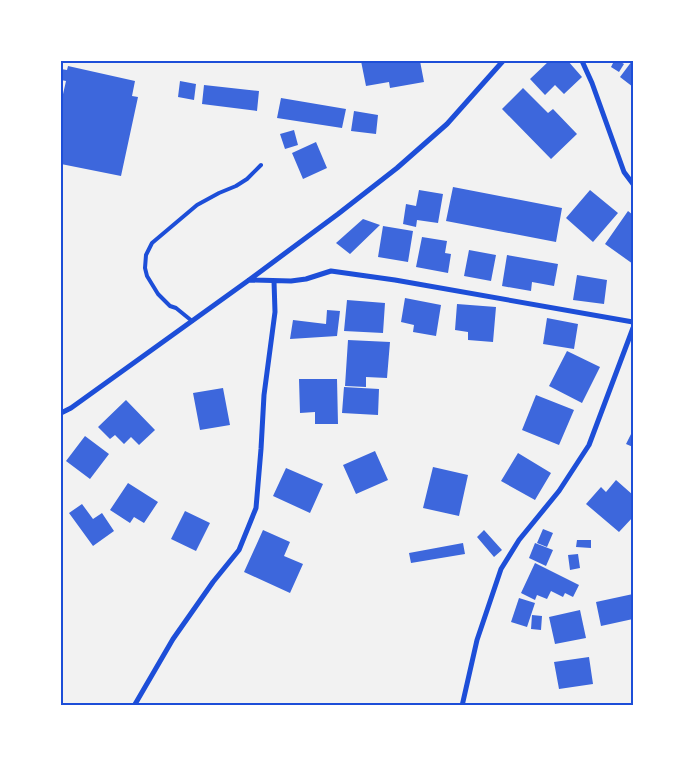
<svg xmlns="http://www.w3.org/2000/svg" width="694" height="767" viewBox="0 0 694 767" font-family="Manrope,sans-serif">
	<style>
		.building { fill: #3d67dc }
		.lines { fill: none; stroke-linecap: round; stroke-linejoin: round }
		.service { stroke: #1d4ed8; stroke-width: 4 }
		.minor { stroke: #1d4ed8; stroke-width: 5 }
		.neatline { fill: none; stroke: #1d4ed8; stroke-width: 2 }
	</style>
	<rect width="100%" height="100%" fill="#f2f2f2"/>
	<path class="building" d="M361,61H420L424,82L390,88L389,82L366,86Z
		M549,61H568L582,77L564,94L555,85L545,95L530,79Z
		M614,61H619L624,64L619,72L611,67Z
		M632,61H633V87L620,77Z
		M68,66L135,81L132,96L138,97L121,176L61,164V103L66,81L61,80V69L67,70Z
		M180,81L196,84L194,100L178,97Z
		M204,85L259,91L257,111L202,104Z
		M523,88L548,113L553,109L577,134L551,159L502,109Z
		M281,98L346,109L342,128L277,118Z
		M354,111L378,115L376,134L351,131Z
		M294,130L298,145L285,149L280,134Z
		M316,142L327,168L303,179L292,153Z
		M453,187L562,208L556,242L446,221Z
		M419,190L443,194L438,223L417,220L416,227L403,224L406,204L416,206Z
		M590,190L618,213L593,242L566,218Z
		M628,211L633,215V264L605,244Z
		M363,219L380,225L350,254L336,243Z
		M383,226L413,231L408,262L378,257Z
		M422,237L447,241L445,253L451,254L448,273L416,267Z
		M469,250L496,255L491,281L464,276Z
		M507,255L558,264L554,286L532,282L531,291L502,286Z
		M577,275L607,280L604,304L573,300Z
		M405,298L441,305L436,336L413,332L414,325L401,322Z
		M347,300L385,303L383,333L344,331Z
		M457,304L496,307L493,342L468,340V332L455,330Z
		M327,310L340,311L337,336L290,339L293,320L326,324Z
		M547,318L578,324L574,349L543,344Z
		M348,340L390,342L387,378L366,377V387L345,386Z
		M567,351L600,367L582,403L549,386Z
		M299,379H337L338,424H315V412L300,413Z
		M344,387L379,389L378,415L342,413Z
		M223,388L230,425L200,430L193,393Z
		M536,395L574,410L559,445L522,430Z
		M126,400L155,430L139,445L131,437L124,444L115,435L110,439L98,427Z
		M633,430V447L626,444Z
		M85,436L109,454L90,479L66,461Z
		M375,451L388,480L356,494L343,465Z
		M518,453L551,473L535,500L501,481Z
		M433,467L468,475L459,516L423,508Z
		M286,468L323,484L310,513L273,496Z
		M616,480L633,495V517L619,532L586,504L601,487L606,492Z
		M128,483L158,502L144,523L134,517L130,523L110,510Z
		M82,504L93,519L102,513L114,531L93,546L69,513Z
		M185,511L210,523L196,551L171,539Z
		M543,529L553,533L547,547L537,543Z
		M263,530L290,542L284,556L303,564L290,593L244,572Z
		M484,530L502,550L494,557L477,537Z
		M577,540H591V548L576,547Z
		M463,543L465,554L411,563L409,553Z
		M535,543L553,550L546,566L529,558Z
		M578,554L580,568L570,570L568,555Z
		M535,563L579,585L573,597L565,593L563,597L551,591L547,599L537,595L535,600L521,593Z
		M633,594V619L601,626L596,602Z
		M519,598L535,603L527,627L511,622Z
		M580,610L586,638L555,644L549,617Z
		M532,615L542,616L541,630L531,629Z
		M589,657L593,684L559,689L554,662Z"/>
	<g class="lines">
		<path class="service" d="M192,321L176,308L170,306L158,294L147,276L145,268L146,255L152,243L197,205L219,193L236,186L247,179L261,165"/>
		<path class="minor" d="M582,61L592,83L624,172L633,184
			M249,280L291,281L306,279L331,271L395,280L633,322
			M61,413L71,408L249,280L338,214L397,168L447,124L503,61
			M134,706L173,639L213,582L239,550L256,508L261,449L264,395L275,312L274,281
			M462,706L477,640L501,569L519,540L559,491L589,445L633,328"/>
	</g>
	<rect width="694" height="767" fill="none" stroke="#ffffff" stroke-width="125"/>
	<rect x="62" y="62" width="570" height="642" class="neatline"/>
</svg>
